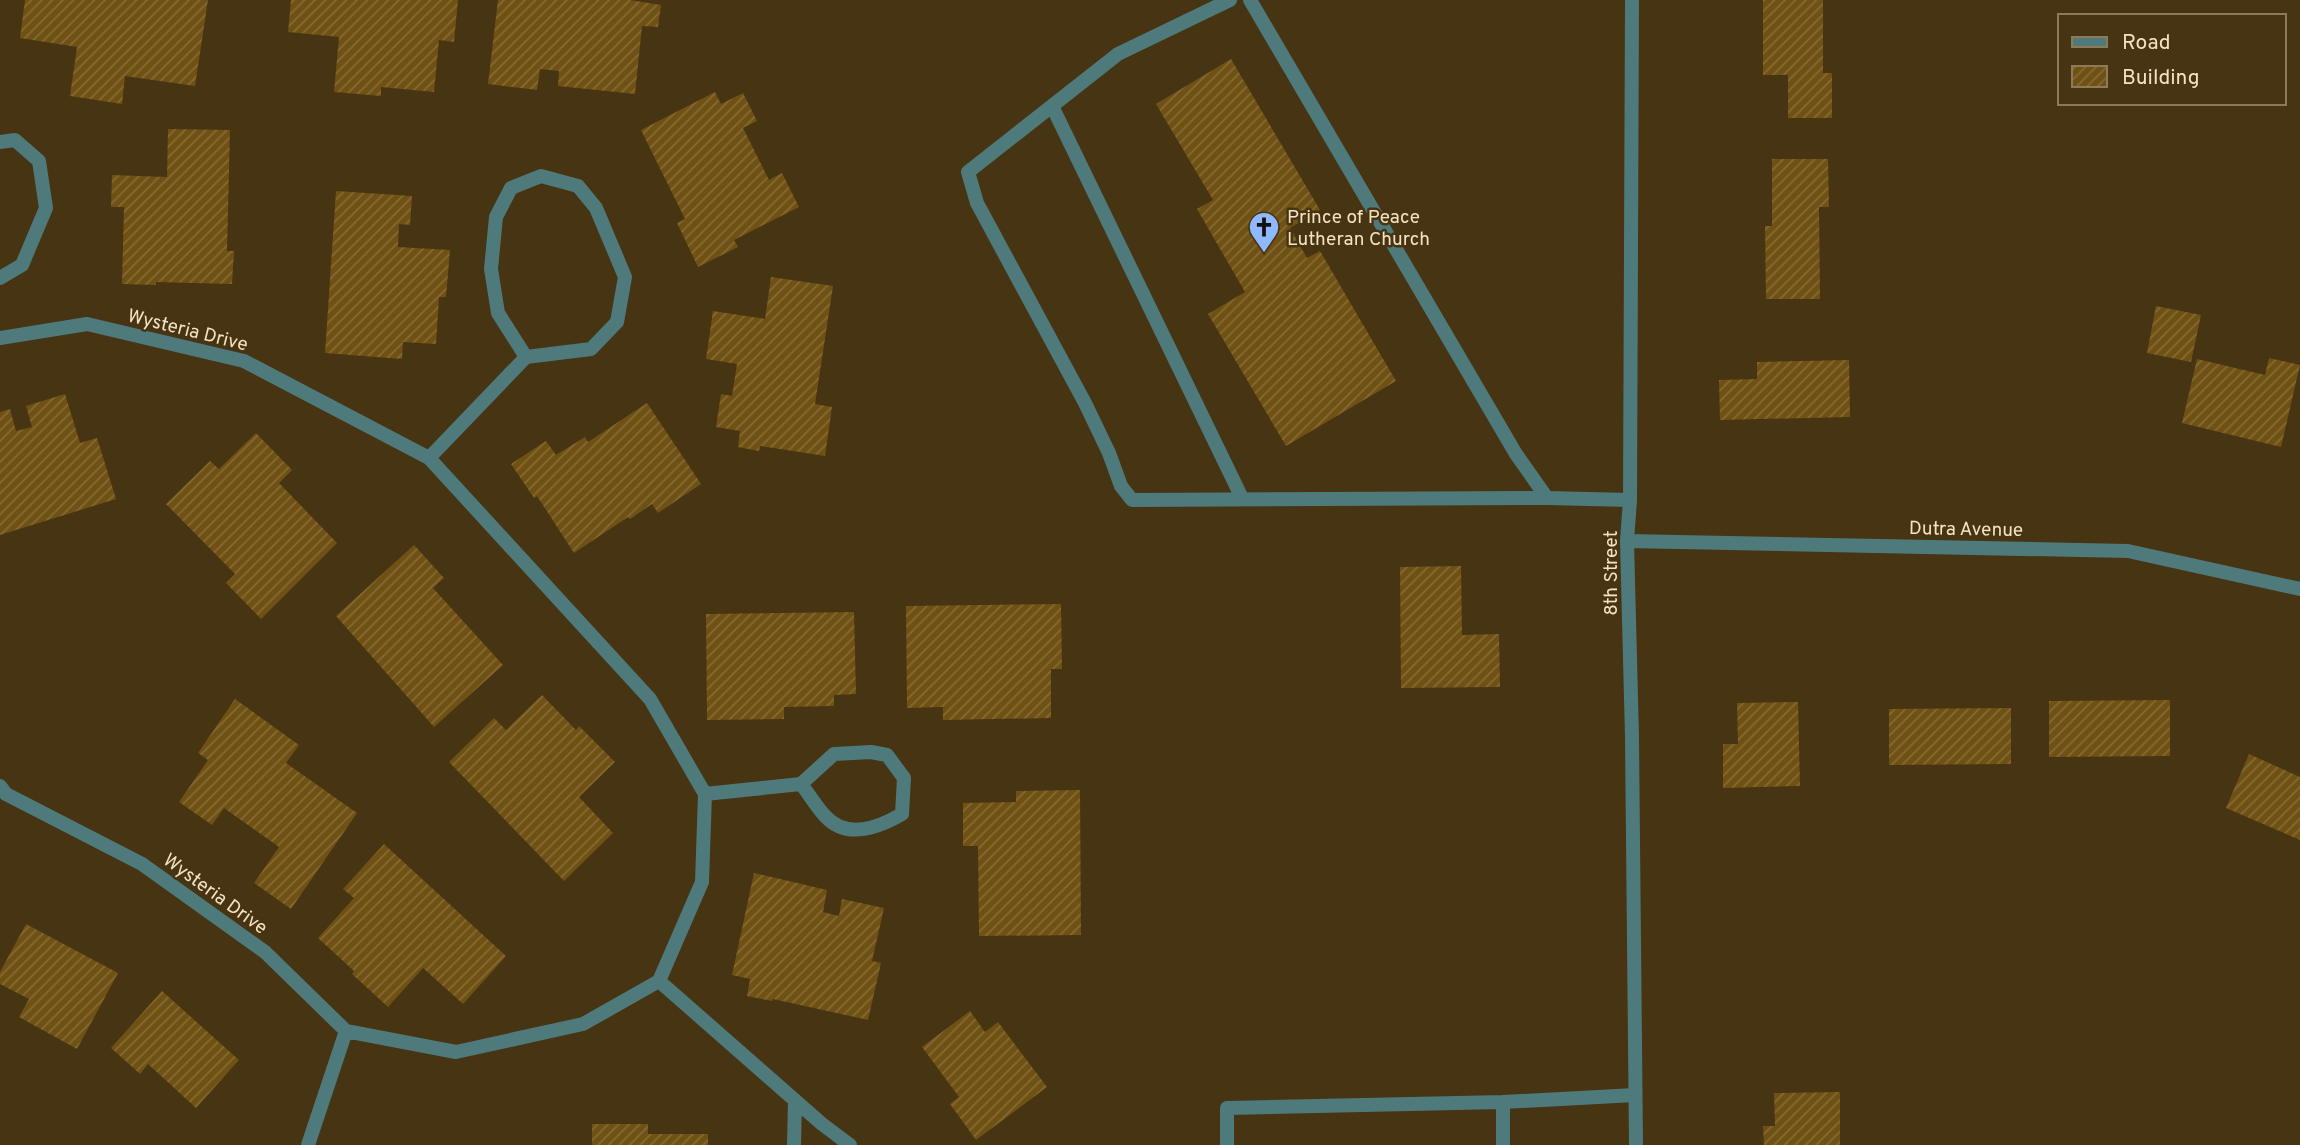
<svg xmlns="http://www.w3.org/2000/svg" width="2300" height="1145" viewBox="0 0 2300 1145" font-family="Overpass,sans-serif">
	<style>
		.building { fill: url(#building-hatch) }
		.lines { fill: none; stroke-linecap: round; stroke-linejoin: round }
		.service { stroke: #4e7a7c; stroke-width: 14 }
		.minor { stroke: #4e7a7c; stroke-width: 14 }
		.labels { text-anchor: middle; stroke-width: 5; stroke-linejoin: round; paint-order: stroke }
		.poi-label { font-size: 19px; fill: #f5e2c3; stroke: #463412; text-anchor: start }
		.street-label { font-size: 19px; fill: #f5e2c3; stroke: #463412 }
	</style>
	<defs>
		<pattern id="building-hatch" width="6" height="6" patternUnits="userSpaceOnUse" patternTransform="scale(1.75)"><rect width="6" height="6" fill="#705114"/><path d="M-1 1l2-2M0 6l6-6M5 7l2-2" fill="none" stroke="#856a35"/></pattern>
	</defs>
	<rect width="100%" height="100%" fill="#463412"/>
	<path class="building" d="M25,0H208L195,86L125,76L122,104L70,96L77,47L20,38Z
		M291,0H458L454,42L439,40L434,92L381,87V96L334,92L339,37L288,32Z
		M498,0H630L661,5L658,27L642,26L635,94L558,86L559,71L540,69L537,90L488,84Z
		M1763,0H1823V73H1832V118H1788V75H1763Z
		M1231,59L1320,210L1290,228L1307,258L1320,251L1396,381L1286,446L1208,314L1245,292L1197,209L1213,200L1156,104Z
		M715,92L721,104L743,93L757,121L743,128L769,180L782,173L799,207L734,240L738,247L698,267L677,223L685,219L641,130Z
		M168,129L230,130L227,251H234L232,284L156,282V285L122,284L124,207H111L112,175L167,177Z
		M1772,159H1828L1829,207H1819L1820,299H1766L1765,226H1772Z
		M336,191L412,196L410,225L399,224L398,247L450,250L446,297H439L436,344L403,342L402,359L325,353Z
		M771,277L833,286L815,404L832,407L825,456L760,446L759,451L738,447L740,431L716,427L721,394L732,396L737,364L706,359L713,311L765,319Z
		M2156,306L2201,315L2191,362L2147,353Z
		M2269,358L2300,365L2281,447L2182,423L2197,359L2265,375Z
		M1849,360L1850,417L1720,420L1719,380L1757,379V362Z
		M65,394L80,443L97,438L116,499L0,535V412L10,409L16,431L32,427L26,406Z
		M647,403L701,484L658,513L652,504L630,519L628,517L574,553L537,496L534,498L511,464L546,441L556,455L585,437L588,442Z
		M256,433L292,470L279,483L337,543L261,619L226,583L235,574L166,504L210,461L219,469Z
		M414,545L444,578L433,588L503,665L434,727L336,616Z
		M1461,566L1462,635L1499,634L1500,687L1401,688L1400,567Z
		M1061,604L1062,669H1051V718L943,720V707L907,708L906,606Z
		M854,612L856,694L834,695V706L784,707V719L707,720L706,614Z
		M542,695L576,730L579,726L615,762L579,797L613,833L564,881L449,762L494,718L506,730Z
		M235,699L299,745L286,763L357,813L291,909L254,883L279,847L224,808L212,825L179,802L208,760L198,753Z
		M2170,700V756L2049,757V701Z
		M1798,702L1800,786L1723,788V744H1738L1737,703Z
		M2011,708V764L1889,765V709Z
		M2249,754L2300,777V840L2226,808Z
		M1080,790L1081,935L979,936L978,846H963V803L1016,802V791Z
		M384,844L506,956L463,1004L423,968L388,1007L352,974L354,971L318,938L354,898L343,889Z
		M754,873L827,890L823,912L839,916L842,899L884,908L872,961L881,963L868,1020L773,999L772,1001L747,996L750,979L732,975Z
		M26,924L118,973L77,1049L19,1017L29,999L0,984V972Z
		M162,991L239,1060L196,1108L148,1064L140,1074L111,1048Z
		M970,1011L985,1032L998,1022L1047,1087L976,1140L950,1104L959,1097L922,1047Z
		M1840,1092V1145H1764L1763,1126H1775L1774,1093Z
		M592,1124H648V1134H708V1145H592Z"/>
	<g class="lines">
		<path class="service" d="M1230,0L1118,54L968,172L977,203L1085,403L1109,453L1121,486L1132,500L1547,498L1630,500
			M1250,0L1516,454L1547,498
			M1052,106L1242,498
			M1227,1145V1108L1503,1102
			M1503,1145V1102L1635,1095"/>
		<path class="minor" d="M1632,0L1630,500L1627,541L1632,737L1636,1145
			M0,142L15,140L39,161L46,208L22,265L0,278
			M0,338L87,324L244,361L429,458L650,699L705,794L702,882L659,981L822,1124L850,1145
			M429,458L526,357L498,313L491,269L496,217L511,188L541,176L578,186L596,208L625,277L617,322L591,349L526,357
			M1627,541L2128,551L2300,589
			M0,786L6,794L142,864L265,952L346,1031L456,1052L583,1024L659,981
			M705,794L801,784C809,794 816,806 825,816C847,840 878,828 902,814L904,778L887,755L871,752L834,754L801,784
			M308,1145L346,1031
			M794,1145L795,1100"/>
	</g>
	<defs>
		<g id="church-pin" transform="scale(1.575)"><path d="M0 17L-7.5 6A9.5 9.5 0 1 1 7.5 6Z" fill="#8fb8fd" stroke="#463412"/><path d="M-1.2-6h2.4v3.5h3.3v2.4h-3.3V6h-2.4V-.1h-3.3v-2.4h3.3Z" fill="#111"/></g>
	</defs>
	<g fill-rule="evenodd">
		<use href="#church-pin" x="1264" y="227"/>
	</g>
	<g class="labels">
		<g class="poi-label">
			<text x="1287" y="223">Prince of Peace<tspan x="1287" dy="22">Lutheran Church</tspan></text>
		</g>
		<g class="street-label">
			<text transform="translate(188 329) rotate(14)" y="7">Wysteria Drive</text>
			<text transform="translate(1966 528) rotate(1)" y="7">Dutra Avenue</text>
			<text transform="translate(1610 573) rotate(-90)" y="7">8th Street</text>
			<text transform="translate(216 893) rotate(36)" y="7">Wysteria Drive</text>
		</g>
	</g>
	<rect x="2058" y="14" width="228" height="91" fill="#463412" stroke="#8c7a59" stroke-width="2"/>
	<rect x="2072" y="37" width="35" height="10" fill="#4e7a7c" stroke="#8c7a59" stroke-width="2"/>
	<text x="2122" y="49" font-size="21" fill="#f5e2c3">Road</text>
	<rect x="2072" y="66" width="35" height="21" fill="url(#building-hatch)" stroke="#8c7a59" stroke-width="2"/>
	<text x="2122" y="84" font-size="21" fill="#f5e2c3">Building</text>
</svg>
